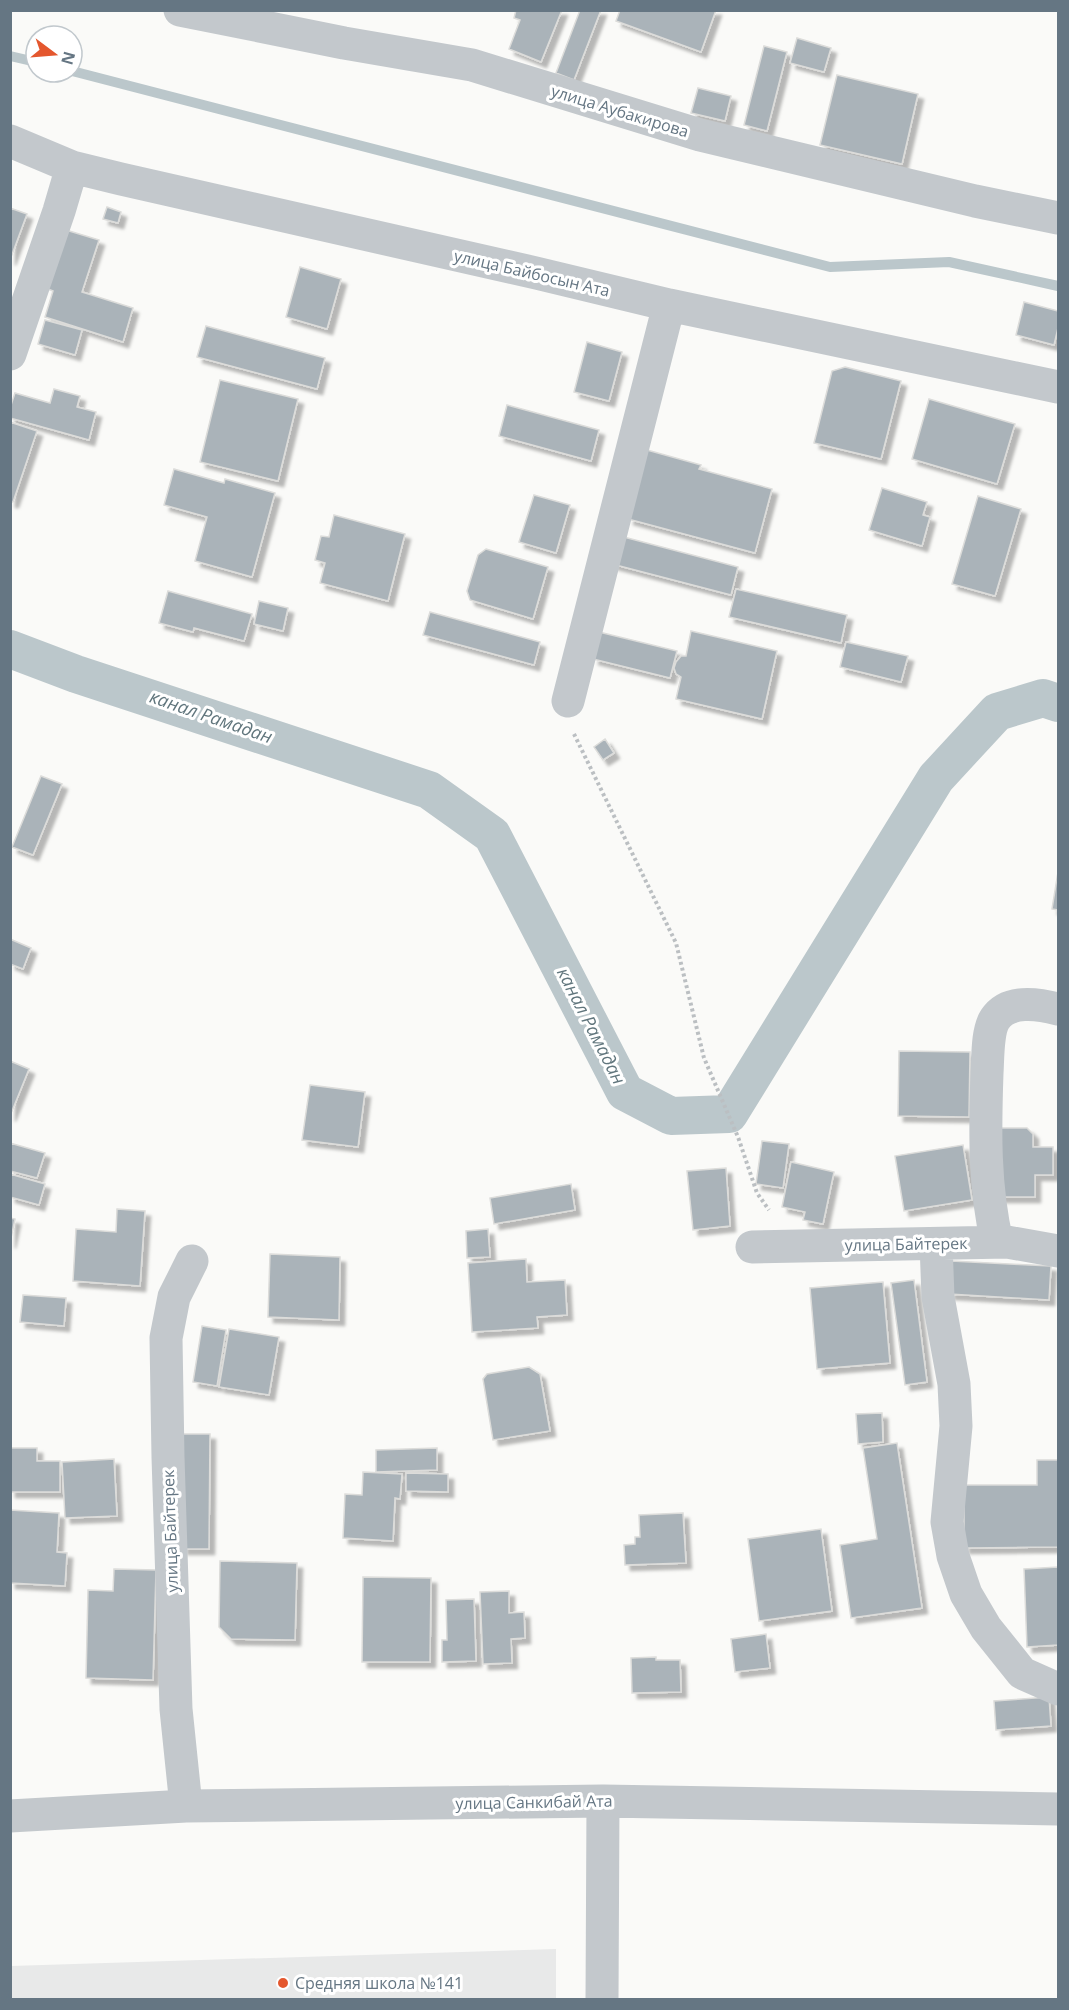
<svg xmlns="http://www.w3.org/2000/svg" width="1069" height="2010" viewBox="0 0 1069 2010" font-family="'Open Sans',sans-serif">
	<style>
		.built { fill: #e8e9e9 }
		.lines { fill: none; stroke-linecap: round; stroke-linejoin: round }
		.stream { stroke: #bbc7cb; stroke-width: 10 }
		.canal { stroke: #bbc7cb; stroke-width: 38 }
		.building { fill: #aab3b9; stroke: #dcdcda; stroke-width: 1.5; filter: url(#shadow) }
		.path { stroke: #bbbfc2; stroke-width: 4; stroke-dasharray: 3 3; stroke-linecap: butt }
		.street { stroke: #c3c8cc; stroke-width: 33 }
		.poi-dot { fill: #e4572e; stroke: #fff; stroke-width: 2 }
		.labels { text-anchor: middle; stroke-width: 6; stroke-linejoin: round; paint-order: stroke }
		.street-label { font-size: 16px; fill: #657683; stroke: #fff }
		.poi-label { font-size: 16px; fill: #657683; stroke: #fff; text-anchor: start }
		.water-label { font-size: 18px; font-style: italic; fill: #60757c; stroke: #fff }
	</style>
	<defs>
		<filter id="shadow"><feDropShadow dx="5.5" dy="5.5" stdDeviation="1.5" flood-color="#0004"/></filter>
	</defs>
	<rect width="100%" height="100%" fill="#fafaf8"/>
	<path class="built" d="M556,1949V1999H11V1966Z"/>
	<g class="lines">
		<path class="stream" d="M10,56L36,62
			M72,71L830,267L949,262L1058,286"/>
		<path class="canal" d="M10,649L76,674L429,790L492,835L625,1092L671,1116L729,1114L936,778L997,712L1043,698L1058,703"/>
	</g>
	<path class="building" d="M516,10H562L541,62L509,49L520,20L514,18Z
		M580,10H601L574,80L556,73Z
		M620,10H716L701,52L616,21Z
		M797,38L831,48L824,72L790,63Z
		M764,46L787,52L767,131L744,125Z
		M837,75L918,94L902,164L820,145Z
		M698,88L731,96L725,121L691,113Z
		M107,207L121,212L118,223L103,219Z
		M10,208L27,214L10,260Z
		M66,230L99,240L82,292L133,308L123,342L45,317L53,291L48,289Z
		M300,267L341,279L327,329L286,317Z
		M1024,302L1058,311V328L1054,345L1016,335Z
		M45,320L82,330L75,355L38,344Z
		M206,326L325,358L317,389L197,357Z
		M587,342L622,352L609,401L574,392Z
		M845,367L901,381L881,459L814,443L832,371Z
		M220,380L298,399L278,481L200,462Z
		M54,389L80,396L77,407L96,412L89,440L10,418V408L15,393L50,403Z
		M929,399L1015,424L997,484L912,459Z
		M507,405L599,430L591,461L499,436Z
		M10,422L37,431L13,502H10Z
		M647,450L701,465L699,469L772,489L755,553L628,519Z
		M174,469L224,483L225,479L275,493L252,577L195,561L207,517L164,505Z
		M882,488L927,502L923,515L930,517L922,546L869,530Z
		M534,495L570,505L556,553L519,542Z
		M978,496L1021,509L995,596L952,584Z
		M334,515L405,534L388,601L320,583L325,563L315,560L321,536L329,537Z
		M620,536L738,567L731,595L612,564Z
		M486,549L548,567L533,619L470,600L467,591L478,555Z
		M736,589L847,615L841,643L729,617Z
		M168,591L252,614L244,641L194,628L193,632L159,623Z
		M259,601L288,608L283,631L254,624Z
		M430,612L540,642L534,665L423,635Z
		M691,631L777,651L762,719L676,699L681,677L676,674L674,668L676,662L681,656H686Z
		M599,632L677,651L670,678L593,659Z
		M846,642L908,656L901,682L840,667Z
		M605,739L614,753L603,760L594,747Z
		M41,776L62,784L33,855L12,847Z
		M1058,872V910L1052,909Z
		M10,939L31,948L23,969L10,964Z
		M899,1051L970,1052L969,1117L898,1116Z
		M10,1061L29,1069L10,1116Z
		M310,1085L365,1092L358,1147L302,1140Z
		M994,1128H1027L1033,1134V1147H1053V1175H1035V1197H994Z
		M762,1141L789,1144L783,1188L756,1184Z
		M10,1143L45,1153L37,1178L10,1171Z
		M963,1145L972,1200L904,1211L895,1156Z
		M791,1162L834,1172L823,1224L803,1220L805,1212L782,1207Z
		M726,1168L730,1226L693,1230L687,1171Z
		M10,1174L45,1184L39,1205L10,1197Z
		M571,1184L575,1210L494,1224L490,1198Z
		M117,1209L145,1211L140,1286L73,1281L76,1229L116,1232Z
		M10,1218L15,1219L10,1243Z
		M488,1229L490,1257L467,1258L466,1231Z
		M270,1254L340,1257L339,1320L268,1317Z
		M526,1259L527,1282L565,1280L567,1315L537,1317L538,1328L472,1332L468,1263Z
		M951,1261L1051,1266L1049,1300L949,1294Z
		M914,1280L927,1382L905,1385L891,1283Z
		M883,1282L890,1363L817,1369L810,1288Z
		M23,1295L66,1298L64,1326L20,1322Z
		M202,1326L226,1330L217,1386L193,1382Z
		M229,1329L279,1337L269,1395L219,1387Z
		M529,1367L540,1374L550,1431L493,1440L483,1379L487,1374Z
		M882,1413L883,1442L858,1444L856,1414Z
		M183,1434H210L209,1549H182Z
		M897,1443L922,1608L851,1618L840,1545L877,1539L863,1448Z
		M10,1448H37V1461H60V1492H10Z
		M437,1448V1470L376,1472V1450Z
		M114,1459L117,1516L65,1518L62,1462Z
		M1037,1460H1058V1547L964,1548V1485H1037Z
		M363,1472L402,1474L400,1499L395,1498L393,1541L343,1538L345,1494L362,1495Z
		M406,1473L448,1474V1492L406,1491Z
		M10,1510L59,1513L57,1552L67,1553L65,1586L10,1583Z
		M683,1513L686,1563L625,1565L624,1545L635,1544V1537H640L639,1515Z
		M821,1529L832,1611L759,1621L748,1539Z
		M220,1561L297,1563L295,1640L231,1639L219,1627Z
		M1058,1567V1645L1027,1647L1024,1569Z
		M114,1569L156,1570L153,1680L86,1678L88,1590L113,1591Z
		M363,1577L431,1578L430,1662H362Z
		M509,1591V1613L524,1612L525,1638L511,1639L512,1663L483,1664L480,1592Z
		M474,1599L476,1661L442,1662V1640H447L446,1600Z
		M766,1634L770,1668L735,1672L731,1639Z
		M656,1657V1660H680L681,1692L632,1693L631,1658Z
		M1049,1697L1051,1726L996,1730L994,1701Z"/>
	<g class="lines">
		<path class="path" d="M574,734L676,943L704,1058L738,1137L757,1193L769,1210"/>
		<path class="street" d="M180,10L344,43L472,65L700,135L975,201L1058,218
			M10,141L72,167L121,179L536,273L669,305L1058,387
			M10,354L59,211L72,167
			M568,701L669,305
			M997,1242C984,1187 985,1130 987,1073C988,1059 987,1031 995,1019C1008,999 1039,1004 1058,1009
			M936,1244L938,1297L954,1384L956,1426L947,1522L953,1556L966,1594L986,1628L1022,1673L1058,1689
			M752,1247L1007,1242L1058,1251
			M186,1806L176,1709L168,1457L166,1338L174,1297L192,1261
			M10,1816L186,1806L603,1801L1058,1809
			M602,2000L603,1801"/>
	</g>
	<circle class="poi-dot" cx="283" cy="1983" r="6"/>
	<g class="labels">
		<g class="street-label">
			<text transform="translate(620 111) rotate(17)" y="6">улица Аубакирова</text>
			<text transform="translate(532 273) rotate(13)" y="6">улица Байбосын Ата</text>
			<text transform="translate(906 1244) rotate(-1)" y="6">улица Байтерек</text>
			<text transform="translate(170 1531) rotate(-92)" y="6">улица Байтерек</text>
			<text transform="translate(534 1802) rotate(-1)" y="6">улица Санкибай Ата</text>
		</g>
		<g class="poi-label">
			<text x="295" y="1989">Средняя школа №141</text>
		</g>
		<g class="water-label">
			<text transform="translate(211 717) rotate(19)" y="6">канал Рамадан</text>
			<text transform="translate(591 1026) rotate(63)" y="6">канал Рамадан</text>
		</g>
	</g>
	<rect width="1069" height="2010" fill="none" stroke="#657683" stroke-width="24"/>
	<g transform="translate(54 54) rotate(106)"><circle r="28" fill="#ffffff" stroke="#c1c8cd" stroke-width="1.5"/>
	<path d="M0-4.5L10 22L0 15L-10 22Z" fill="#e4572e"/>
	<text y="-9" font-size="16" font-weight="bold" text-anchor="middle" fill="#657683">N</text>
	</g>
</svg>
